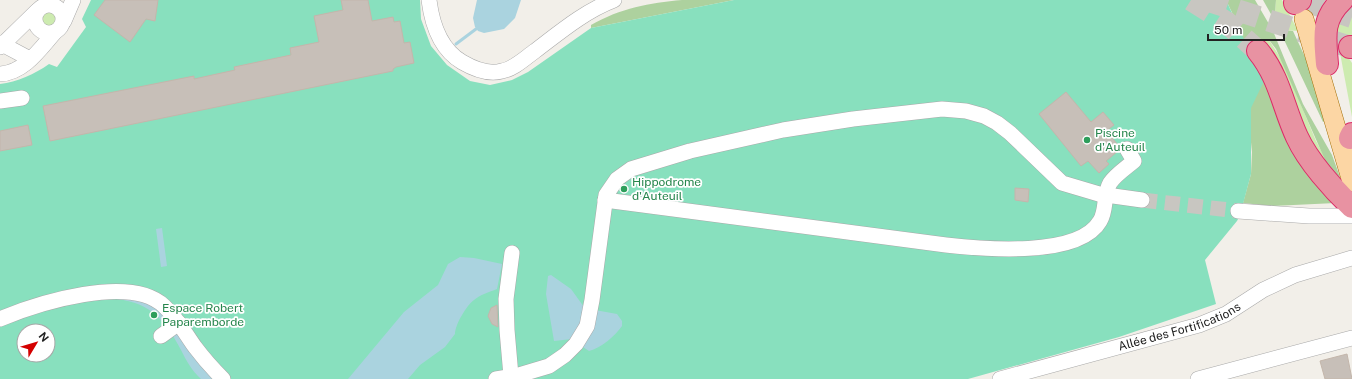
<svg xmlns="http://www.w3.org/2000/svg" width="1352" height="379" viewBox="0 0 1352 379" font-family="'Public Sans',sans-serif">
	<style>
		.grass { fill: #cdebb0 }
		.forest { fill: #add19e }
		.pitch { fill: #88e0be; fill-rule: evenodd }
		.water { fill: #aad3df }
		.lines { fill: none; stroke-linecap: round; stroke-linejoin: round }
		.stream { stroke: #aad3df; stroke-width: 3 }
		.building { fill: #c7bfb8; stroke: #c4b6ab }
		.minor-tunnel { stroke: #c8c6c1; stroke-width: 15; stroke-dasharray: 15 8; stroke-linecap: butt }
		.highway-tunnel { stroke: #c8c6c1; stroke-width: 22; stroke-dasharray: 22 11; stroke-linecap: butt }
		.minor-casing { stroke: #a9a9a9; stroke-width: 16 }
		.major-casing { stroke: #a06b00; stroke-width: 20 }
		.highway-casing { stroke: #dc2a67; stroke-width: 24 }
		.minor { stroke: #fff; stroke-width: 15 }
		.major { stroke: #fcd6a4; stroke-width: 19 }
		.highway { stroke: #e892a2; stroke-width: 22 }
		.leisure-dot { fill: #2e9e5b; stroke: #fff; stroke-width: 1.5 }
		.labels { text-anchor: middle; stroke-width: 3.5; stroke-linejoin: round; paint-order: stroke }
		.leisure-label { font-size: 12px; fill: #27864d; stroke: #fff; text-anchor: start }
		.street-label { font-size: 12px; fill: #222; stroke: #fff }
	</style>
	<rect width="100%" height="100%" fill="#f2efe9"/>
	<path class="grass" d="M1276,0H1282L1298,31L1284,30L1279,23L1277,25L1272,16L1275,12Z
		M1352,0V38L1348,57L1352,63V117L1340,53L1330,26Z
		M40 19a9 9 0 1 1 18 0a9 9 0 1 1-18 0Z
		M1269,40L1283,62L1316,141L1336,178L1331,173L1247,46L1258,41Z"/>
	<path class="forest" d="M682,0H734L591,28V25C621,8 649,3 682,0Z
		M1226,0H1255L1273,31L1303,104L1332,155L1344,188L1326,162L1276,49L1269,40L1258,41L1247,46L1263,68L1336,203L1272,206L1243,203L1251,174L1252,152L1239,27Z
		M1263,0H1276L1275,12L1272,16Z
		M1279,23L1284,30L1293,31L1311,70L1327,120L1323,122L1277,25Z"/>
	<path class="pitch" d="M91,0H420L421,19L431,46L447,65L470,81L490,85L512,80L528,72L591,28L734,0H1226L1247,46L1263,68L1265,79L1251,108V174L1240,215L1237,221L1205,260L1216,304L1119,337L968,379H0V84C17,82 35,74 49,64L57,67L86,27L82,19ZM24,331H48V355H24Z"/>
	<path class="water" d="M477,0H521L515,18L504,29L484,33L478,31L475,27L473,18Z
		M162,228L167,266L161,267L156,229Z
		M460,257L474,258L502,264L497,289C489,292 480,295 474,300C466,306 455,325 455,334L445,347L420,365L408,379H348L404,312L438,285L448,264Z
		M551,275L571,289L584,307L579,327L572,339L554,341L546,294L548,276Z
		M117,299C125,299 135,299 142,301C177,313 187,358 215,379H201C192,371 186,360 181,350C166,321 151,303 117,299Z
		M595,310L617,314L622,321V326C615,336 601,348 589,351L583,347L589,336Z"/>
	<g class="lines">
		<path class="stream" d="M456,44L476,29"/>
	</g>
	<path class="building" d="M105,0H158L155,21L146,19L130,42L94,15Z
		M341,0H368L372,21L393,17L394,22L400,21L404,43L410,42L414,63L396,67L393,69V71L50,141L43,106L194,76V79L235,70L234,67L291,55L290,48L319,42L314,16L343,10Z
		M1066,92L1091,122L1103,112L1114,125L1106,131L1119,146L1118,151L1106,161L1109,164L1099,173L1088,161L1081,166L1039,114Z
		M28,125L32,145L0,151V131Z
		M1015,188L1029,189L1028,202L1015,200Z
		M497,305L498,327L492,324L488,316L491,308Z
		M1347,354L1352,379H1325L1320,361Z"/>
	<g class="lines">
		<path class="minor-tunnel" d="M1142,200L1238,211"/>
		<path class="highway-tunnel" d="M1191,0L1226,22L1258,51
			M1206,0L1350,47
			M1302,0L1352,17"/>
		<g class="minor-casing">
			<g id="minor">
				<path d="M429,0C432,24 440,49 462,62C474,69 488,75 502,71C514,69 525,58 535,51C560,32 585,11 614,0"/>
				<circle cx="49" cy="19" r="14"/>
				<path d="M64,21L73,0"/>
				<path d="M0,43L30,59"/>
				<path d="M0,47L37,11"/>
				<path d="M0,74C24,73 40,49 55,32"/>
				<path d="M0,101L22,98"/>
				<path d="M605,200L946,245C982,249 1079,258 1100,221C1107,210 1103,195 1110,183C1115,175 1127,167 1134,161L1127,149"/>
				<path d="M1238,211L1309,216H1352"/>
				<path d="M0,319C38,303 130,274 164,306C177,318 185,333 195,347C204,359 213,369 223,379"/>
				<path d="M161,336L179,323"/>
				<path d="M511,376L507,330L506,299L512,253"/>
				<path d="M496,379L519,375L549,366L565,355L576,344L587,326L592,300L606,195L617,179L631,169L690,151L783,130L853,119L942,109L966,111L984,116L997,123L1010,133L1062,183L1099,194L1142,200"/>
				<path id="s1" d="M1000,379L1199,325L1226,314L1263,290L1295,275L1352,258"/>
				<path d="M1198,379L1352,338"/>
			</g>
		</g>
		<g class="major-casing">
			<path id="major" d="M1304,19L1352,182"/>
		</g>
		<g class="highway-casing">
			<path id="highway" d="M1295,3L1300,0
				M1350,47H1352
				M1258,51C1280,78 1283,107 1297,137C1308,161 1333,189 1352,207
				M1327,64C1325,38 1321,20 1342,0
				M1350,138L1352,134"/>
		</g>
		<use href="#minor" class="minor"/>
		<use href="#major" class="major"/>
		<use href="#highway" class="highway"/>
	</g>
	<g class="leisure-dot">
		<circle cx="1087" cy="140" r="4"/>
		<circle cx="624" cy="189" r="4"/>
		<circle cx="154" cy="315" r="4"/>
	</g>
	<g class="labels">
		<g class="leisure-label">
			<text x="1095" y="137">Piscine<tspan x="1095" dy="14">d'Auteuil</tspan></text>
			<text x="632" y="186">Hippodrome<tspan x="632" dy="14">d'Auteuil</tspan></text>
			<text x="162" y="312">Espace Robert<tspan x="162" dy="14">Paparemborde</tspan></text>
		</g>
		<g class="street-label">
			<text dy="4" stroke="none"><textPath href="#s1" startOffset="187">Allée des Fortifications</textPath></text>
		</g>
	</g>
	<g transform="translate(36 343) rotate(52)"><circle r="19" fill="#ffffff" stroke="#a7a7a7"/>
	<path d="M0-3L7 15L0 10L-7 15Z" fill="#d40000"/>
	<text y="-6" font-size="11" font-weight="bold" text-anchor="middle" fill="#222222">N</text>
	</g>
	<path d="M1208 34v6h76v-6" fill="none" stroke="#222222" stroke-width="2"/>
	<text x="1214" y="34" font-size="12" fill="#222222" stroke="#ffffff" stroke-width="3" paint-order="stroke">50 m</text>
</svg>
